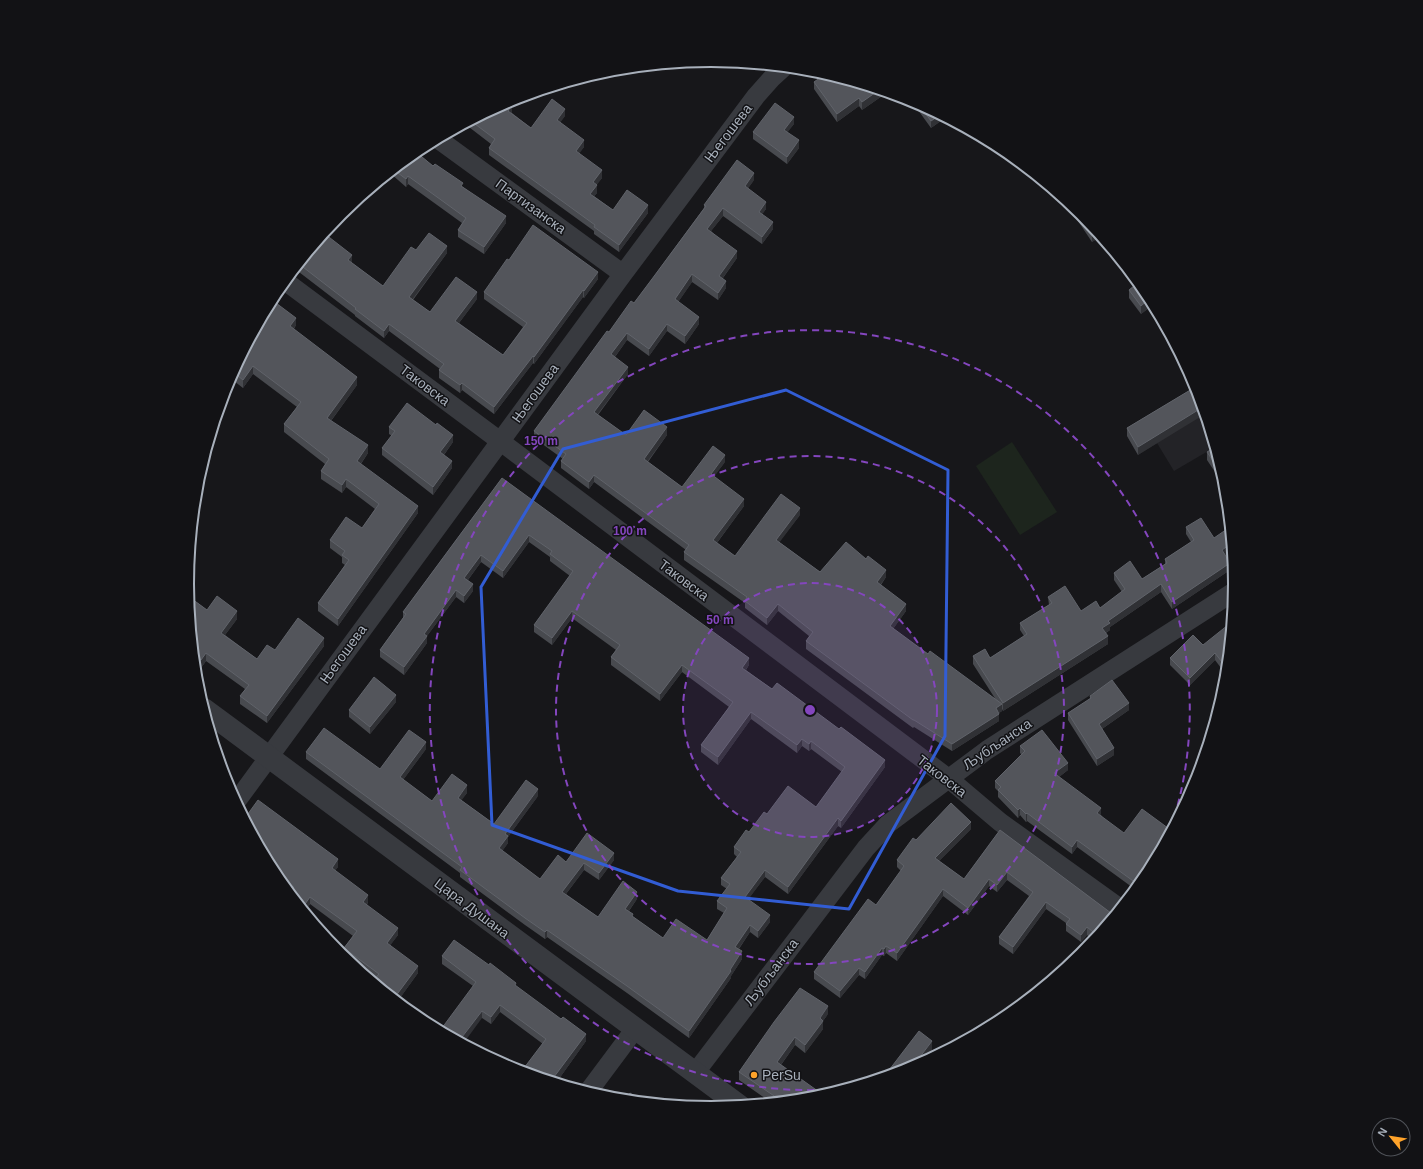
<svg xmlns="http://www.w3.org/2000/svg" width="1423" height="1169" viewBox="0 0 1423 1169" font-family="Helvetica,sans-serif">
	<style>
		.built { fill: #232327 }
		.green { fill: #1d251d }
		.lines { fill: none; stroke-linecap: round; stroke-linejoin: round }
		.minor { stroke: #383a3f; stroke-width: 19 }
		.tertiary { stroke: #383a3f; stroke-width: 22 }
		.wall { fill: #484a4f }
		.shaded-wall { fill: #303135 }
		.building { fill: #53555b; stroke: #60636a }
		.marked { fill: none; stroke: #325dd4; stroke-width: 3; stroke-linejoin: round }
		.ring { fill: none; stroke: #8446be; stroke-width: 2; stroke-dasharray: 7 5 }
		.poi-dot { fill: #ffa32a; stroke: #121215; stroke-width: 1.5 }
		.labels { text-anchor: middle; stroke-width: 3; stroke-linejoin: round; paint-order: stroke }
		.street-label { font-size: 14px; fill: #a8b0bb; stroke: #121215 }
		.poi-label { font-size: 14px; fill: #a8b0bb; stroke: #121215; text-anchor: start }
		.rim { fill: none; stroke: #a8b0bb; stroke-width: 2 }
		.centre { fill: #8446be; stroke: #121215; stroke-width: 2 }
		.ring-label { font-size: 12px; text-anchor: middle; font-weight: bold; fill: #8446be; stroke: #121215; stroke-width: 3; stroke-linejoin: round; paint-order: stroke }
	</style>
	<rect width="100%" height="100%" fill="#17171a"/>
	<path class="built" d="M1199,393L1215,447L1174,471L1157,443L1138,455L1127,436Z"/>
	<path class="green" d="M1012,442L1057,512L1020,535L976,466Z"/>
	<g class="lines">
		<path class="minor" d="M438,139L623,274
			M285,281L500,441L948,778L1000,822L1121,909
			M236,802L623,274L756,96L772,78L784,67
			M695,1073L866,848L888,824L987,750L1235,591
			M588,1092L635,1029"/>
		<path class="tertiary" d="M204,709L740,1106"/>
	</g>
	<path class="wall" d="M814,82L882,91V96L862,110L859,106L837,122L814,89Z
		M508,102L512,112V113L531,128L565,116L560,122L584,147L579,153L602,178L596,185L597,193L594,196L613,210L648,213L619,252L594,234V231L489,155V148L491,144L465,124Z
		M918,103L945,118L931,128L918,110Z
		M794,124L787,132L799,148L787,164L753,139V132Z
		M416,152L433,166L463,187L506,223L484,254L458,237V230L462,223L408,184L406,187L390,173Z
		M754,180L748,188L766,209L762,214L773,229L762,244L723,216L711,231L737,258L723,278L726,288L718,300L692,282L678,302L699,324L685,344L667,331L649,356L627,340L615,357L628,374L598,415L626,435H667L648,462L682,487L725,462L714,476L744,506L717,543L735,556L800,515L779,542L820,572L886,577L881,585L906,611L893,629L928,654L996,700L973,664V656L990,658L1024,636L1020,630V623L1049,605L1048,597L1081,611L1100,608L1122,592L1114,580V573L1142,579L1165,564V559L1191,542L1186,534V527L1225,555L1230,570L1172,609L1161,592L1110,627V630L1106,633L1108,644L1003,711L1002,709V711L999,713V721L952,751L914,727L913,728L806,649V641L809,636L778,611L767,625L745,608V603L684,560V552L686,550L594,482L589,489L561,468V461L563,459L534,438V431L609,332L634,303L652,279L704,208V205Z
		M1067,201L1083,214L1101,236L1092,242L1074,215V209Z
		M317,242L352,262V263L383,286L416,250L447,253L413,300L430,312L477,299L459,323L503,355L523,327L484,299V292L509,260L598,279L584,298L583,297L534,364L533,363L494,414L462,390L460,393L439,378V370L440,369L389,331L384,338L355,316V315L295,269Z
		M1130,271L1148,293L1154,304L1141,314L1129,298V290L1137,283Z
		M272,300L296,325L294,329L357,385L331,421L368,453L361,464L418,513L338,626L318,611V603L345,565L342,563V557L330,548V540L362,528L375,509L346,487L342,493L321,479V471L325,464L284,432V424L297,407L253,374L243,388L230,378Z
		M1197,386L1138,455L1127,436V428Z
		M389,427L453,442L444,455L452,468L433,495L382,455V448L392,436L389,434Z
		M1215,447L1224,474L1219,478L1207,460V452Z
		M502,478L749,665L746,670L772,689L885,767L841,828L838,826L788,894L765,877L748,899L770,922L758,938L750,932L739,949L742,959L731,976V978L689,1038L627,993L547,937L545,939L525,925L460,877V873L306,759V752L380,769L426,749L403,780L432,801L467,793L461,800L494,824L538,796L508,837V843L502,851L540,879L566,862L614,860L599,880L584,870L566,894L598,917L637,899L629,911L633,917L663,938L707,940L724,913L717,909V901L727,889L721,885V878L737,857L734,854V847L767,814L816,807L842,772L811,749L809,751L802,746L797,753L751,719L718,765L701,752V745L729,707L682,672L660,701L611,665V657L616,650L572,618L552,645L534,632V625L570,576L550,561V557L529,542L503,578L481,562L468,580L473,591L464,603L456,597L427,636V643L404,675L380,657V650L403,618V612Z
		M188,596L207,610L237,619L225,635L257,659L275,650L324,646L267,723L240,704V696L245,689L206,661L201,668L195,663Z
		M1232,627L1227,676L1215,660L1190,685L1170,665V658L1203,645Z
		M1090,696L1129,710L1102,729L1114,755L1097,766L1068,720V713L1090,699Z
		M396,702L370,734L349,717V710Z
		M1020,746L1068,770L1059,777L1101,815L1147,876L1136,890L1077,847L1072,854L1027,821L1026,822L1020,815L1018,818L998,797V791L995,788V781L1022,755L1020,753Z
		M245,818L338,867L335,870L368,902L367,905L398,935L390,945L418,973L397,1002L373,982V981L375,979L344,955V948L353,936L310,904L305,912L289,893L290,892L285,888L275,876Z
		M971,829L939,861L964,879L1000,830L1115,916L1095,941L1087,935L1081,942L1066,931V923L1046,909L1013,954L999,944V937L1029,896L1007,880L997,892L989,886L968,915L943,896L897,961L886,953L884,956L882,955L865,979L859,975L840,998L814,979V972L876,905L901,871L897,867V860L916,840Z
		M442,956L516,986L586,1041L556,1083L521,1072L543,1044L500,1012L491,1024L482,1018L473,986L442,964Z
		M828,1014L823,1021V1029L805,1053L795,1045L781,1065L822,1097L814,1099L772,1103L739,1080V1072Z"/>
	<path class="shaded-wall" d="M879,90L882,91V96L862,110V102Z
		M859,98V106L837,122V114Z
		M512,105V112L508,118V111Z
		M565,109V116L557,127V120Z
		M940,115L945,118L931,128V121Z
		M794,117V124L784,137V130Z
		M584,140V147L576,158V151Z
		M799,140V148L787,164V157Z
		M602,170V178L593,190V182Z
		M754,173V180L745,193V186Z
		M408,176V184L406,187V179Z
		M597,185V193L590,201V194Z
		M766,202V209L759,219V212Z
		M648,205V213L619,252V245Z
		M723,208V216L707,236V229Z
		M506,216V223L484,254V247Z
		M773,222V229L762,244V237Z
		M1097,231L1101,236L1092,242V234Z
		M447,246V253L409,304V297Z
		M737,251V258L719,283V276Z
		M352,255V262L348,268V260Z
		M598,272V279L584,298V291Z
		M692,274V282L675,307V299Z
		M726,281V288L718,300V293Z
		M583,290V297L534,364V357Z
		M477,292V299L455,328V321Z
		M1150,298L1154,304L1141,314V306Z
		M699,317V324L685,344V336Z
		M296,318V325L290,334V326Z
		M389,324V331L384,338V331Z
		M667,324V331L649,356V349Z
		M627,333V340L611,362V354Z
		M533,356V363L494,414V407Z
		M253,366V374L243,388V380Z
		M628,367V374L594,419V412Z
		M357,377V385L327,426V418Z
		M462,383V390L460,393V385Z
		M1203,407L1205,414L1138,455V447Z
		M667,427V435L644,466V459Z
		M453,435V442L440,460V452Z
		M368,445V453L357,469V461Z
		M725,455V462L711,481V474Z
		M452,461V468L433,495V487Z
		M1222,468L1224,474L1219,478V470Z
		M594,475V482L589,489V482Z
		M346,479V487L342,493V485Z
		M744,499V506L713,548V540Z
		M418,506V513L338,626V619Z
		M800,508V515L776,547V540Z
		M529,535V542L503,578V571Z
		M1232,543L1233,550L1222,558V550Z
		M481,555V562L464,585V578Z
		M1230,563V570L1172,609V602Z
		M886,570V577L877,589V582Z
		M473,584V591L464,603V596Z
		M1161,584V592L1110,627V630L1102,635V628L1108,621Z
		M456,590V597L427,636V643L404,675V667L424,634Z
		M778,604V611L767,625V618Z
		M906,604V611L890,633V626Z
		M237,611V619L221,640V633Z
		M572,611V618L552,645V638Z
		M1108,636V644L1003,711V703Z
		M324,638V646L267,723V716Z
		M206,653V661L201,668V660Z
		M1215,653V660L1190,685V678Z
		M749,658V665L742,675V668Z
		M682,665V672L660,701V694Z
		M396,695V702L370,734V727Z
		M1129,703V710L1099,731V724Z
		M1002,704V711L996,715V708Z
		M751,712V719L718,765V757Z
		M999,714V721L952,751V744Z
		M802,739V746L797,753V745Z
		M811,741V749L809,751V744Z
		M426,742V749L400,784V777Z
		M1114,748V755L1097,766V759Z
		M885,760V767L841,828V821Z
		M1068,763V770L1054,781V773Z
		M225,769V776L224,777L223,772Z
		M467,785V793L458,805V798Z
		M538,789V796L508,837V843L499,856V848L505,834Z
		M1020,808V815L1018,818V810Z
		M1101,808V815L1097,820V813Z
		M1027,813V821L1026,822V814Z
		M838,818V826L788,894V887Z
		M971,822V829L935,865V858Z
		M1077,840V847L1072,854V847Z
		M614,853V860L599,880V873Z
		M338,859V867L332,875V868Z
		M584,863V870L562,899V892Z
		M765,870V877L745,904V897Z
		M1007,872V880L997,892V885Z
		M989,879V886L968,915V908Z
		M943,889V896L897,961V953Z
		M637,892V899L625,916V909Z
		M368,895V902L363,909V902Z
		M310,897V904L305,912L303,910V907Z
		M1046,902V909L1013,954V947Z
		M770,915V922L758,938V931Z
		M750,925V932L735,954V947Z
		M1087,927V935L1081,942V935Z
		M398,928V935L387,950V943Z
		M547,930V937L545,939V932Z
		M886,946V953L884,956V949Z
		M882,948V955L865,979V972Z
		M742,951V959L731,976V978L689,1038V1031Z
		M418,966V973L397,1002L395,1000V997Z
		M859,968V975L840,998V991Z
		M500,1005V1012L491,1024V1017Z
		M828,1006V1014L823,1021V1029L805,1053V1045L820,1018Z
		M482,1011V1018L463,1044L459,1041Z
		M586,1034V1041L556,1083L551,1081Z
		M795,1037V1045L777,1070V1062Z
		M932,1041V1050L920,1065L910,1070Z"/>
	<path class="building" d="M825,74L879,90L862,102L859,98L837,114L814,82Z
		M552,99L565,109L557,120L584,140L576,151L602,170L593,182L597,185L590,194L613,210L627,190L648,205L619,245L594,227L595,225L489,148L495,139L471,121L508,102L512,105L508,111L531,128Z
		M775,103L794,117L784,130L799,140L787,157L753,132Z
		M918,103L940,115L931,121Z
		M416,152L433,166L435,164L463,183L461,186L506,216L484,247L458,230L466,218L408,176L406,179L394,170Z
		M737,160L754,173L745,186L766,202L759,212L773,222L762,237L723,208L707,229L737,251L719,276L726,281L718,293L692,274L675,299L699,317L685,336L667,324L649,349L627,333L611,354L628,367L594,412L626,435L644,410L667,427L644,459L682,487L713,446L725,455L711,474L744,499L713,540L735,556L781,494L800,508L776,540L820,572L846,542L866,559L868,556L886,570L877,582L906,604L890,626L928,654L930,651L1002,704L996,708L999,714L952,744L914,720H913L806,641L813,632L778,604L767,618L745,601L747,597L684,552L689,545L594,475L589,482L561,461L566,454L534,431L607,331L609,332L631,301L634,303L652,279L706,206L704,205Z
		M1074,207L1083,214L1097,231L1092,234Z
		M533,225L598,272L584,291L583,290L534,357L533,356L494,407L462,383L460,385L439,370L444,364L389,324L384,331L355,309L356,308L299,264L317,242L319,243L325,234L352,255L348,260L383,286L411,247L416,250L429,233L447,246L409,297L430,312L456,277L477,292L455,321L503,355L527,323L484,292L507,259L509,260Z
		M1139,282L1148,293L1150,298L1141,306L1129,290Z
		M272,300L296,318L290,326L357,377L327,418L368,445L357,461L418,506L338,619L318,603L349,560L342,555L345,551L330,540L346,517L362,528L379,504L346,479L342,485L321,471L329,459L284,424L301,402L253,366L243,380L233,372Z
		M1197,386L1203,407L1138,447L1127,428Z
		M407,403L436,425L437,423L453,435L440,452L452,461L433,487L382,448L395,431L389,427Z
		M1215,447L1222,468L1219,470L1207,452Z
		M502,478L749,658L742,668L772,689L777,683L839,729L841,727L885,760L841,821L838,818L788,887L765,870L745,897L770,915L758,931L750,925L735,947L742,951L730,970L731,971L689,1031L627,986L547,930L545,932L525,918L460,870L462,867L306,752L324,728L380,769L409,730L426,742L400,777L432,801L452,774L467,785L458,798L494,824L526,780L538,789L505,834L508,836L499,848L540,879L558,855L566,862L587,833L614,853L599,873L584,863L562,892L598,917L623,881L637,892L625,909L633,914L632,916L663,938L676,919L707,940L727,908L717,901L730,884L721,878L741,852L734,847L746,830L749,832L764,812L767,814L788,786L816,807L845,767L811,741L809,744L802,739L797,745L751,712L718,757L701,745L733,702L682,665L660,694L611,657L620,645L572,611L552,638L534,625L573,571L550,554L552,551L529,535L503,571L481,555L464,578L473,584L464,596L456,590L424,634L427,636L404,667L380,650L406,614L403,612Z
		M1201,518L1214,538L1230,527L1232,543L1222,550L1230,563L1172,602L1161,584L1108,621L1110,623L1102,628L1108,636L1003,703L973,656L985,649L990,658L1027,634L1020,623L1052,603L1048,597L1065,586L1081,611L1096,601L1100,608L1125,589L1114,573L1130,561L1142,579L1167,563L1165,559L1194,540L1186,527Z
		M188,596L207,610L217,596L237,611L221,633L257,659L267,645L275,650L298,618L324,638L267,716L240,696L249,685L206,653L201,660L194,655Z
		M1228,625L1230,628L1232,627L1228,670L1215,653L1190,678L1170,658L1193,635L1203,645Z
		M374,677L396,695L370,727L349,710Z
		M1112,680L1129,703L1099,724L1114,748L1097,759L1068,713L1091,698L1090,696Z
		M1042,730L1068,763L1054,773L1101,808L1097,813L1124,833L1142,809L1172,831L1147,876L1140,886L1077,840L1072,847L1027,813L1026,814L1020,808L1018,810L998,790L1001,787L995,781L1025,751L1020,746Z
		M221,766L225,769L223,772Z
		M258,800L338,859L332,868L368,895L363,902L398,928L387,943L418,966L395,997L373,981L379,974L344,948L357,931L310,897L303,907L297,902L289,893L294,887L273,872L245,818Z
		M951,803L971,822L935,858L964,879L1000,830L1115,916L1098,936L1087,927L1081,935L1066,924L1070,919L1046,902L1013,947L999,937L1033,892L1007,872L997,885L989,879L968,908L943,889L897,953L886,946L884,949L882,948L865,972L859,968L840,991L814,972L868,899L876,905L904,866L897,860L913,838L916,840Z
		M454,940L489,965L490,963L516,983L515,985L561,1019L563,1017L586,1034L551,1081L521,1072L546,1039L500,1005L491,1017L482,1011L459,1041L420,1020L410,1012L414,1007L442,1028L476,982L442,956Z
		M800,988L828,1006L820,1018L823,1021L805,1045L795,1037L777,1062L822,1094L820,1096V1097L814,1099L783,1102L739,1072L774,1022Z
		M919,1031L932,1041L910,1070L883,1078Z
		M630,1093L643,1102L625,1100Z
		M677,1103L680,1106L675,1105Z"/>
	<path class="marked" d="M786,390L948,470L945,736L849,909L678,891L492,825L481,587L563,449Z"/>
	<circle cx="810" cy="710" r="127" fill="#8446be" fill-opacity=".12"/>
	<g class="ring">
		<circle cx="810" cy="710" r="127"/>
		<circle cx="810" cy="710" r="254"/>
		<path d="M850 1088A380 380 0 1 1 1168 837"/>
	</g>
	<circle class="poi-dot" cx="754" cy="1075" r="4"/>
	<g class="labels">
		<g class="street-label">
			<text transform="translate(728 133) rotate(-53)" y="5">Његошева</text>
			<text transform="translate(531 206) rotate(36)" y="5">Партизанска</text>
			<text transform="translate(425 385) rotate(37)" y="5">Таковска</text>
			<text transform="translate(535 393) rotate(-54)" y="5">Његошева</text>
			<text transform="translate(684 580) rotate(37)" y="5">Таковска</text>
			<text transform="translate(343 654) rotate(-54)" y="5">Његошева</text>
			<text transform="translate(997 744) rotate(-34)" y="5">Љубљанска</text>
			<text transform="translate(942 776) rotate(38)" y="5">Таковска</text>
			<text transform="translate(472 908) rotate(37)" y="5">Цара Душана</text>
			<text transform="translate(771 972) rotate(-53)" y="5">Љубљанска</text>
		</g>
		<g class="poi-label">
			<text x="762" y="1080">PerSu</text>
		</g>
	</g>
	<path d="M0 0H1423V1169H0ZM194 584a517 517 0 1 1 1034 0a517 517 0 1 1-1034 0Z" fill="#121215" fill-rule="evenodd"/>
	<path class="rim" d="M194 584a517 517 0 1 1 1034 0a517 517 0 1 1-1034 0Z"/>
	<circle cx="810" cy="710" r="6" class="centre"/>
	<g class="ring-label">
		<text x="541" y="445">150 m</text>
		<text x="630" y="535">100 m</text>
		<text x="720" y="624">50 m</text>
	</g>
	<g transform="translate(1391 1137) rotate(300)"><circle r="19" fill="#121215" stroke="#4e5157"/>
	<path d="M0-3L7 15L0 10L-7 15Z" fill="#ffa32a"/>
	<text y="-6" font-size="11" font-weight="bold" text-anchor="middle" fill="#a8b0bb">N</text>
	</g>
</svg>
